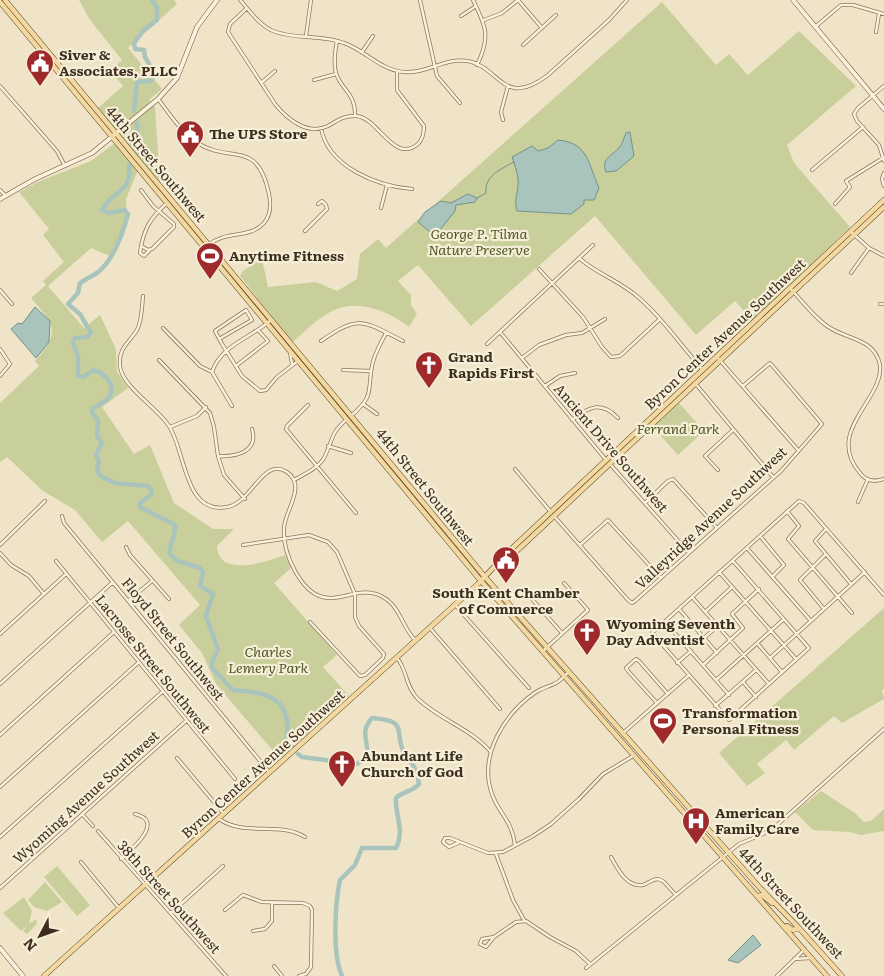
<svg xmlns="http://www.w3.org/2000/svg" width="884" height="976" viewBox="0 0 884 976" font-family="Literata,serif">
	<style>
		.green { fill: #c9cf9b }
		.water { fill: #a9c4bc; stroke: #6f938a }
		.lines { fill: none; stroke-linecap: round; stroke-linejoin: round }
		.stream { stroke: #6f938a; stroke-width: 1 }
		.river { stroke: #a9c4bc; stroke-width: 4.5 }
		.street-casing { stroke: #8d765c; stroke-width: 4 }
		.secondary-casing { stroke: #6f573f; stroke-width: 5 }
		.primary-casing { stroke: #5b4430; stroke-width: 5.5 }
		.street { stroke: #faf1dc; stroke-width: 2.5 }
		.secondary { stroke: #faf1dc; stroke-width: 4 }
		.primary { stroke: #f3d9a0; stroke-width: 4.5 }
		.labels { text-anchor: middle; stroke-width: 4.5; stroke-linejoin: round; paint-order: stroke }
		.poi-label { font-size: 14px; font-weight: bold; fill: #3d2e20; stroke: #f7eed8; text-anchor: start }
		.street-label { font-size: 14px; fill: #3d2e20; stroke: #f7eed8 }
		.park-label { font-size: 14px; font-style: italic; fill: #4d5a26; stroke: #f7eed8 }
	</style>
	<rect width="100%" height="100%" fill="#f0e4c8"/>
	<path class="green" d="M79,0H174L177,4L128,48L162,89L149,100L155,107L160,183L98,108L123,86L110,71L122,60L90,20Z
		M662,2L716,65L729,54L748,75L799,31L856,86L787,145L794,163L850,227L753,321L735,301L696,335L595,216L471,326L418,265L398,281L411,295V305L417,314L409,327C389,311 357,298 332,311C318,318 304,332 292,343L240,276L243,271L262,259L268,287L316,282L337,291L357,279L360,254L378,239L386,248Z
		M115,143L138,170L126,199L127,215L124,226L110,256L91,248L48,286L84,328L100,315L116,349L117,371L128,388L102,407L134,454L150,445L174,503L213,529H234L217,546C218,579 269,561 285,555L291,568L274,583L337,655L323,667L349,696L280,759L216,684L202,653L179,625L200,605L128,521L102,542L75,510L43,491L7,457L0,462V403L39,366L35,361C61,331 55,326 31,298L46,285L43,281L64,262L43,235L49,229L19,192L40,181L91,161Z
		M679,403L704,431L678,455L653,427Z
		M884,608V689L882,690L884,699L842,723L834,716L794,750L786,740L757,764L765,773L747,786L719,753Z
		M821,791L855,813L864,822L871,821L884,809V831L861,835L849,832L813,830L795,812Z
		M57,866L90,905L77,916L44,877Z
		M45,882L62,902L47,911L34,907L28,900Z
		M24,897L32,911L29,924L36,919L37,924L27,934L23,931L28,925L21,931L3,913Z"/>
	<path class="water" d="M630,132L634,156L616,171L606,172C600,157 614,156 621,145C623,142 624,137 626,133Z
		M558,140C589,143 588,164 599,188L594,200H584V204L571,214L517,211C514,201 517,196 518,186C519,176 515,166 512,157L532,146L538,151L548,148Z
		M468,194L477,198L475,202L456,205L455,211L435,236L418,222L425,212L441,201L451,203Z
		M35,307L50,321L49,342L36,358L11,329L18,323L22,324Z
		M753,935L761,945L738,963L728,960Z"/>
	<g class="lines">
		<path class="stream" d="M477,198L486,193C484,176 501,169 514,162"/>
		<path class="river" d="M134,111L137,82L151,81L155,74L145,57L144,50L135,49L134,43L143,31L157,20V8L152,0
			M137,123L138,153
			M129,165C132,194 113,189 102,210L108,213L125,210L128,214C123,233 114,260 97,273C92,276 86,279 80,283L78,293L68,304L80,314L91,333L87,337L75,338L73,343L78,356V376L84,377L93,370C105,373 120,388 106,400C102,404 96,406 92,409V413L98,420L97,436L102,443L96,455L99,462L97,469L100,476L115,483L148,486L152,491L151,495L140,503V507L175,525C176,536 169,543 170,554L178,561L200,568L203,572L200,586L213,594L206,616L218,649L212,662V668L233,690C254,692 283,692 287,721C288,727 286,735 287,741L292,747
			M298,754L302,757L357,764C380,748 354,738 372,718C410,721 393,730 404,753C407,759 413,763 415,769C418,773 418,779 419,784C412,792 403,791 396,798C395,816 405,830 396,848H362L355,865L340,880C335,904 332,954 342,976"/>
		<g class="street-casing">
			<path id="street" d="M240,0C249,10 259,25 273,31C295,40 321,34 344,43C365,50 381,71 405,72C426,74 446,57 468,61C500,67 503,109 548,75L609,20L627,0
				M420,0L437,76L460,103
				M473,0C486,26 491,37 477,65
				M518,0L542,28
				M247,8L230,24L228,32L275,104C287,119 308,136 328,126C338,120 345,115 357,116C379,119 394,164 418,144C423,139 424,133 424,126L397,90V72
				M461,16L476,6
				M484,20L502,13L518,0
				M815,27L841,5H853L884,14
				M876,32L879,14
				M306,36L311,0
				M337,41C335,51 333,62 336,73C341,90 356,93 355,116
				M523,45L556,15
				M362,52L373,36
				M314,80L336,74
				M261,83L275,71
				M0,86L57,151L65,166
				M884,86L858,108L854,114L857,121L879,145L884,161
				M158,99C169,113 181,132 196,142C230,165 257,137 269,194C271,204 271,215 264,223C250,239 227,230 208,245
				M503,120L501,112L508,86
				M321,128C328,167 377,186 412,189
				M812,170L863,127
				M884,173L882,179L884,186
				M0,190L5,195
				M835,204L850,187L846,181L883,158
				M381,208L387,185
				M305,231L327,209L326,205L322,201L318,204
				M850,231L869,248L884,256
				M141,246L148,250L152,249L174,227V224L153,206L141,190
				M150,250L144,256L140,253C143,230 150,218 167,203
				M579,258C597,274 620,281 638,297C663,318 681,346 703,370
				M539,269L583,317L602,347L611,357L620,356L660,319
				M851,273L869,248
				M790,288C802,301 813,316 827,326C846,340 874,337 880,365C884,400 824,431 860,473C866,481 875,482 884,479
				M0,290L12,304
				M143,296C142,306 142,321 137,330C129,343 118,348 120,366C122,387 157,407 169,426C186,452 184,515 227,507C252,503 263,456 287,472C307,486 285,510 284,528C283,542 288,558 295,571C324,623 351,581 381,596C401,606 401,626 415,640
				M880,304H884
				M163,328L200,366L212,372
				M500,332L606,460
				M219,339L252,320L246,310L215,331L222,344L242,376L260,391L266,390L277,377L298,361
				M321,341C360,314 363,321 403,341
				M487,344L593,245
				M0,349L10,364L0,376
				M290,353L292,364
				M717,357L798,450
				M522,358L539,345L566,335L582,333L605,319
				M159,360L210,413L214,427L218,456L224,475L245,499
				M236,366L268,341L258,330
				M343,370L371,371
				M695,383L773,477
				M545,386L560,376L575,373
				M363,404L377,414
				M308,405L287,426L286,429L356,513
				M232,406L212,372C221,345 251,338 271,320
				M351,416C375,395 367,392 372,366C374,354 381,343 386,333
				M572,420C589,406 602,401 618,418
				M170,427L197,416L206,407
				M328,446L351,453
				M218,456C236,457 259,452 252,429
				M610,464L689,553
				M515,469L550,511
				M718,470L705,456L732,431
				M294,480C305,474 320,467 325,456C334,437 330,434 347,419
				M858,502L868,479
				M645,503L668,481L673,479L717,528
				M787,511L799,526L788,539L852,613
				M62,516L64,523L270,773
				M554,516L628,600L632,603L635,601L781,471L822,424L770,363L743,386
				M826,529L815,541L851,584
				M760,536L784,565L772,577
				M0,545L45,501
				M243,545L309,535L328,542L337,552L355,594V617L359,626L384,654L383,658L365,675L360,676L310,622
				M580,545L608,520L661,578
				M126,547L130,555L169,599
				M747,548L811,621
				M0,553L11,565L29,576L44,594
				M56,561L235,779
				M733,561L809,648L729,720L652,633L799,501L804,503L884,595
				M719,572L796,659
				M530,597L562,633
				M692,597L769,684
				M129,600L152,581
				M455,605L529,688
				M679,609L717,653
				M824,609L800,580L825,555
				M705,612L732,587
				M665,622L729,695
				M430,628L500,709
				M0,634L66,574
				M704,638L718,626
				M757,643L782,672
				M543,651L588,610L564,583
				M397,658C407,669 405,686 418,699C439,719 471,729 490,751
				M770,658L865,572
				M677,663L691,651
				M703,665L743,628L732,614L759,589
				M716,680L784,619
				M743,682L756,697
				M0,684L113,582
				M657,703L628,671L626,668L636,659L639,661L668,694
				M715,706L756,670
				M623,733L688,676
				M0,735L114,632
				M177,758L224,814
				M0,787L138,663
				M82,814L93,826
				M219,819C245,837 279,821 305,837
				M98,831L226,976
				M0,837L162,692
				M458,843L449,847L443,842L445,838H450L488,853L503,852L533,836L551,824L579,799L603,774L633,756
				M515,845C512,820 499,814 492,794C478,755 505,713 536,692C542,688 548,687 554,684C560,682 564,676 569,672
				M496,854L513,900L524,920
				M611,857C617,868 627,888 643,885C649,883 652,879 658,879L663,881L676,895
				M121,859C131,850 166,821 135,814
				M81,862L119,908
				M0,888L186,721
				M225,910L243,895L262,902L303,903L310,906L312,910L311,967L306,974L299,976
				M171,913L223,866
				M253,931L265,929L272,921V903
				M494,937L482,939L480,944L486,947L494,937L516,922L526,921L550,937L576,951L590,964
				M794,959L811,958
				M274,966L282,976
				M586,968L739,844L763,834L777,825L884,729
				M777,976L804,950"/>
		</g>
		<g class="secondary-casing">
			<path id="secondary" d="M793,0L884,109
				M0,199L35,179L92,153L158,99L177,78L197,27L217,0
				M0,948L23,976"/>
		</g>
		<g class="primary-casing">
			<path id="primary" d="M5,0L485,577L760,888L799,928L842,976
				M0,2L481,581L827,976
				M497,567L505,562L884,207
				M758,896L762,895L772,903
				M787,926L793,930L799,928
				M44,976L478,584L508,552L884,200"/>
		</g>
		<use href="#street" class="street"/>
		<use href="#secondary" class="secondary"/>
		<use href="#primary" class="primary"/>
	</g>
	<defs>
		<g id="civic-pin" transform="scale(1.4375)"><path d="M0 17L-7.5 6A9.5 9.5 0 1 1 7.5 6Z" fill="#9e2a2b" stroke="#f7eed8"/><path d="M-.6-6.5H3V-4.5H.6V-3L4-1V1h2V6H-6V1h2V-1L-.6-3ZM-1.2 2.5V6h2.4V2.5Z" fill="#fff"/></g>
		<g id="stadium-pin" transform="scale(1.4375)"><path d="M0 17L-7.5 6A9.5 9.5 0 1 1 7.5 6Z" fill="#9e2a2b" stroke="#f7eed8"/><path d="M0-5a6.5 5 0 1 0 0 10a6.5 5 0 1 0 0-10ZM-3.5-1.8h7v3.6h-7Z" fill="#fff"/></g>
		<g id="church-pin" transform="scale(1.4375)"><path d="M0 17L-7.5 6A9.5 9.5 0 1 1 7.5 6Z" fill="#9e2a2b" stroke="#f7eed8"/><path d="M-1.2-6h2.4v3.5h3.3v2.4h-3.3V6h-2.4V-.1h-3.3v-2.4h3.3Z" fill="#fff"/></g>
		<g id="hospital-pin" transform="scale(1.4375)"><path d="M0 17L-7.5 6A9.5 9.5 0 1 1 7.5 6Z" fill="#9e2a2b" stroke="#f7eed8"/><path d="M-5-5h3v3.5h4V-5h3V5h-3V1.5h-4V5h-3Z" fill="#fff"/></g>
	</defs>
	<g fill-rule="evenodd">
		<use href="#civic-pin" x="40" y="63"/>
		<use href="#civic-pin" x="190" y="134"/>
		<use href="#stadium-pin" x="210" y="256"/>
		<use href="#church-pin" x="429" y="365"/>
		<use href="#civic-pin" x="506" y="560"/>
		<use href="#church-pin" x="587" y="632"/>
		<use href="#stadium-pin" x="663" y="721"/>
		<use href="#church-pin" x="342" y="764"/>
		<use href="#hospital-pin" x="696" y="821"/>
	</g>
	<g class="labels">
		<g class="poi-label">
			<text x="59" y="60">Siver &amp;<tspan x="59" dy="16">Associates, PLLC</tspan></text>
			<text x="209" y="139">The UPS Store</text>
			<text x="229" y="261">Anytime Fitness</text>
			<text x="448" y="362">Grand<tspan x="448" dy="16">Rapids First</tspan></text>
			<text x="506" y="598" text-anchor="middle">South Kent Chamber<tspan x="506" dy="16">of Commerce</tspan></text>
			<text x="606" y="629">Wyoming Seventh<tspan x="606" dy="16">Day Adventist</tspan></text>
			<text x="682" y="718">Transformation<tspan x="682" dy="16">Personal Fitness</tspan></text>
			<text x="361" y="761">Abundant Life<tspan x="361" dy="16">Church of God</tspan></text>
			<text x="715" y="818">American<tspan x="715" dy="16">Family Care</tspan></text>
		</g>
		<g class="street-label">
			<text transform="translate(156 164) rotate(50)" y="5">44th Street Southwest</text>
			<text transform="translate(725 334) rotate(-43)" y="5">Byron Center Avenue Southwest</text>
			<text transform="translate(611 448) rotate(49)" y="5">Ancient Drive Southwest</text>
			<text transform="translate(425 487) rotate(51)" y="5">44th Street Southwest</text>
			<text transform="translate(711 518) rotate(-43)" y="5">Valleyridge Avenue Southwest</text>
			<text transform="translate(173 639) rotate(51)" y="5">Floyd Street Southwest</text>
			<text transform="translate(153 664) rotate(51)" y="5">Lacrosse Street Southwest</text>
			<text transform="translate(263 764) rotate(-42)" y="5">Byron Center Avenue Southwest</text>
			<text transform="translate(86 797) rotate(-42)" y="5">Wyoming Avenue Southwest</text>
			<text transform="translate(169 897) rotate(48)" y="5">38th Street Southwest</text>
			<text transform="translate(791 903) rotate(47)" y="5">44th Street Southwest</text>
		</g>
		<g class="park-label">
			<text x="479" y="239">George P. Tilma<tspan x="479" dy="16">Nature Preserve</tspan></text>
			<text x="678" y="434">Ferrand Park</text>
			<text x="268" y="657">Charles<tspan x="268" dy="16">Lemery Park</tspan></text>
		</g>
	</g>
	<g transform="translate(40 936) rotate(229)" stroke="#f7eed8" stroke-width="4" paint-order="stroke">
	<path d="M0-4L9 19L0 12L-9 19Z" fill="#3d2e20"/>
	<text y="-8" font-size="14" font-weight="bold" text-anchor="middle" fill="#3d2e20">N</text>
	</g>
</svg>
